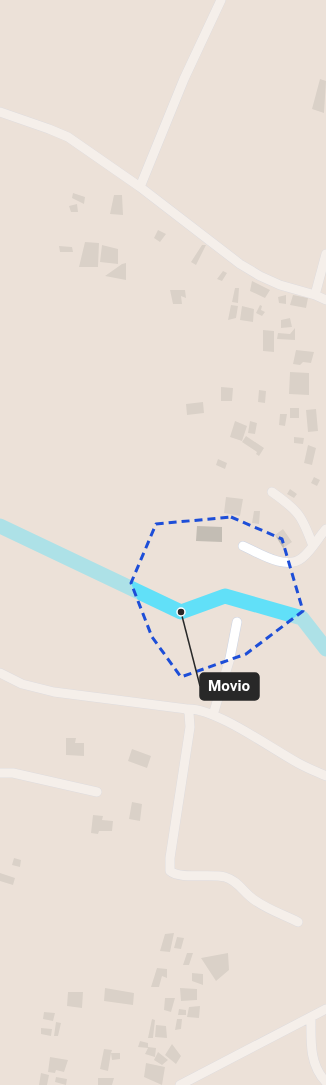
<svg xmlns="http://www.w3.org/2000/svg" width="326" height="1085" viewBox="0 0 326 1085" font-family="'Public Sans',sans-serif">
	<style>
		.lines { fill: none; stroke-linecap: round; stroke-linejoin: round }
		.river { stroke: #61e0f8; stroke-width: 15 }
		.building { fill: #c3bdb4 }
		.minor-casing { stroke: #cdd4e3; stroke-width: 10 }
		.minor { stroke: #fff; stroke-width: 9 }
		.marked { fill: none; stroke: #1d4ed8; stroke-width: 3; stroke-dasharray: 8 5; stroke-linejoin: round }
		.leader { fill: none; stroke: #282828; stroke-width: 1.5 }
		.callout-dot { fill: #282828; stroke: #fff; stroke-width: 1.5 }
		.callout { fill: #282828; stroke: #282828; stroke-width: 1.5 }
		.callout-label { font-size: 15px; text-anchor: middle; font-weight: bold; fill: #fff }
	</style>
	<rect width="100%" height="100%" fill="#ece1d8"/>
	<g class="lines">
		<path class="river" d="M0,526L181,612L225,596L302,618L326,649"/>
	</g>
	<path class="building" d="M320,79L326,81L324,113L312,109Z
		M73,193L85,197L84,204L72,198Z
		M114,195H122L123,215L110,214Z
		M77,204L78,212H71L69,206Z
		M158,230L166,234L160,242L154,238Z
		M85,242L99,243L98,267H79Z
		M102,245L118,249V264L100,262Z
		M202,245H206L196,265L191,262Z
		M59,246L72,247L73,252H60Z
		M126,263V280L105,276L122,264Z
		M223,271L227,273L222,281L217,279Z
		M252,281L270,290L265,298L250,291Z
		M235,288H239L238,303L232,302Z
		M170,290H185L186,298L181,296L182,304H173Z
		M286,295V304L279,303L278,297Z
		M293,295L308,298L306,308L290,305Z
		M231,305L238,306L236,318L228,320Z
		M260,305L262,306L261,310L265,312L262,316L256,313Z
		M242,306L254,309L253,322L240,320Z
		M290,318L292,327L281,328V320Z
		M295,328V340L277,339L278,333L290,334Z
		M263,330L274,331V352L263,351Z
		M296,350L314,352L311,363L303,362L300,365L293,364Z
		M290,372L309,373V395L289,394Z
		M221,387L233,388L232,401H221Z
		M259,390L266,391L265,403L258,402Z
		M203,402L204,413L187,415L186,404Z
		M290,408H299V418H290Z
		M316,409L318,431L308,432L306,410Z
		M280,414H287L285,426L279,425Z
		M235,421L247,426L242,441L230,437Z
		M250,421L257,423L255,434L248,433Z
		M246,436L264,448L259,456L256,454L257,452L242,442Z
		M294,437L304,438L303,444L294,443Z
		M308,445L316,448L312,465L304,463Z
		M218,459L227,463L225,469L216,465Z
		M314,477L320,480L317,486L311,483Z
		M290,489L297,494L294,498L287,494Z
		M226,497L243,499L240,516L224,513Z
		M254,511H260L259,524L252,523Z
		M197,526L222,527V542L196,541Z
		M283,529L292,542L283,548L275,535Z
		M66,738H76L75,743H84V756L66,755Z
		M132,749L151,756L147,768L128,761Z
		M132,802L142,804L140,821L129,819Z
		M93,815L103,816L102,820L113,821L112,831H99L98,834L91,833Z
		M14,858L21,860L20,867L12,865Z
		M0,873L15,878L13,885L0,881Z
		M174,933L170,952L160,951L165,934Z
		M177,937L184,938L181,949L174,948Z
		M187,953H193L189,965H183Z
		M228,953L229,970L216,981L201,958Z
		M157,968L167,969V978L162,976L159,987H151Z
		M192,973L203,974V985L192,981Z
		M105,988L134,993L133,1005L104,1001Z
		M180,988L197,989V1000L181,1001Z
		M68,992H83L82,1008L67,1006Z
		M165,998H175L171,1012L164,1010Z
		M200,1006L199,1018L187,1017L189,1007Z
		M179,1009L186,1010V1015H178Z
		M44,1012L55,1013L53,1021L43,1019Z
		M152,1019L155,1020L153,1038H148Z
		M177,1019H182L181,1029L175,1030Z
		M56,1022L61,1023L58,1036H54Z
		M156,1025L166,1026L167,1038L155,1037Z
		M41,1028L52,1029L51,1036L41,1034Z
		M140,1041L148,1043V1047L156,1048L155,1057L145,1054L148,1048L138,1047Z
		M172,1044L181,1056L176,1064L165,1055Z
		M104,1049L112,1050L111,1053H120V1059L112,1060L111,1053L108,1071L100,1069Z
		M158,1052L168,1060L162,1065L154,1060Z
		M50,1057L68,1060L64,1072L56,1070L55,1073L48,1072Z
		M146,1063L165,1067L162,1085L144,1077Z
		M41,1073L49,1075L47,1085H39Z
		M56,1077L67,1079L66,1085L55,1082Z
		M98,1078H114L112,1085H98Z"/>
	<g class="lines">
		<g class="minor-casing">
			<path id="minor" d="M0,112L49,129L68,137L140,187L240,264L260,276L280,285L315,295L326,300
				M140,187L184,79L221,0
				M315,295L326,254
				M272,492C299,511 302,516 313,546
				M243,546C259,553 286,571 302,558C312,550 318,538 326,529
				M0,673L22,684L54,692L187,709L189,713L190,727L170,858V871C180,880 211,873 225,877C239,881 244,894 256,901C269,910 284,915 298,922
				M187,709C214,707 272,749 298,763C307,768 317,772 326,776
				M213,715L230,658L237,622
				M0,773H13L97,792
				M311,1018C311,1041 309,1064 326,1082
				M180,1085L326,1009"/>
		</g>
		<use href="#minor" class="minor"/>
	</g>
	<path d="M0 0H326V1085H0ZM231,517L282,539L303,611L246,654L181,677L152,637L131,583L156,524Z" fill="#ece1d8" fill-opacity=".55" fill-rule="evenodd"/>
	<path class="marked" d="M231,517L282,539L303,611L246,654L181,677L152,637L131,583L156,524Z"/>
	<path class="leader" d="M181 612L200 686"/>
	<circle class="callout-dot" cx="181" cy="612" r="4"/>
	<rect class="callout" x="200" y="673" width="59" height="27" rx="4"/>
	<g class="callout-label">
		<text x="229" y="691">Movio</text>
	</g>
</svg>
